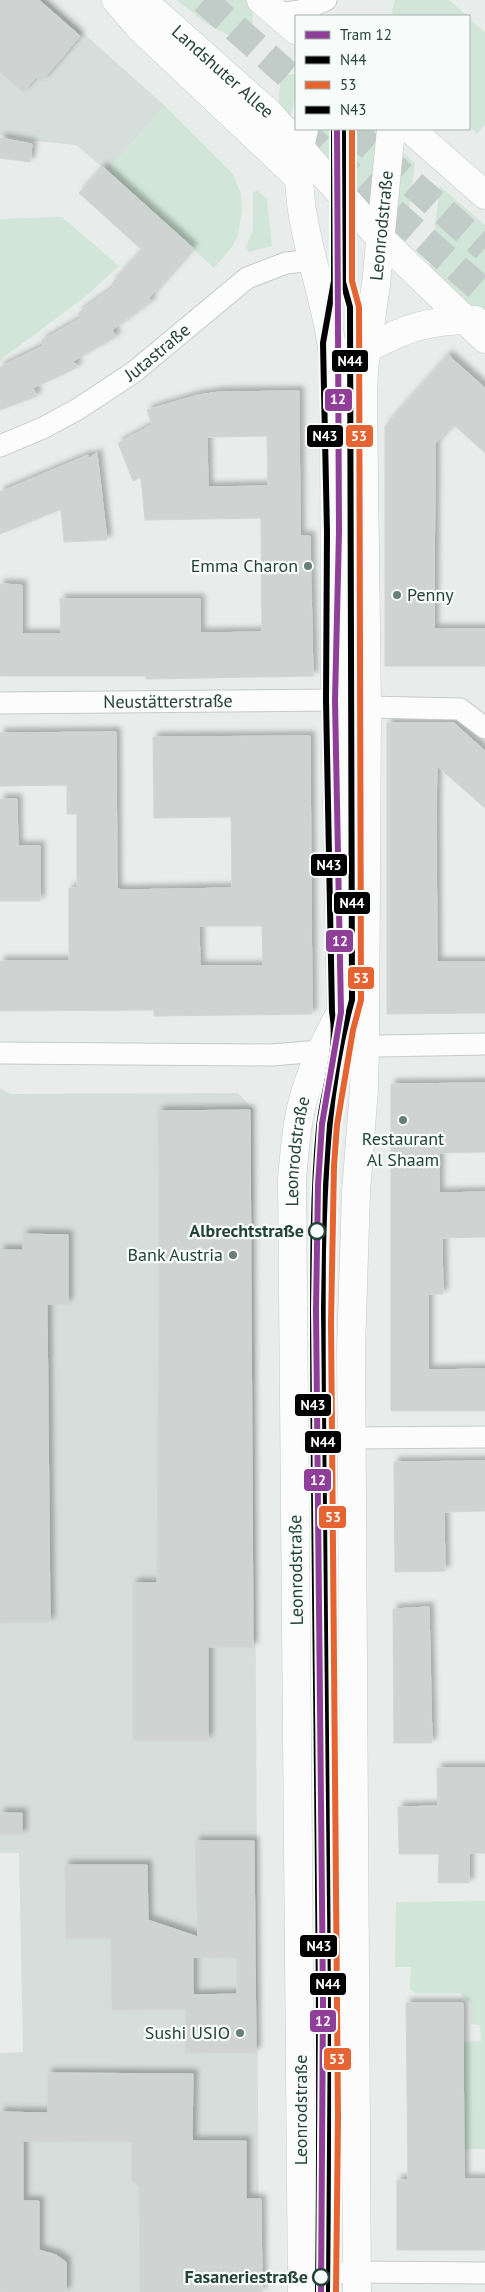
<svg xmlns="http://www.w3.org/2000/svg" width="485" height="2292" viewBox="0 0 485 2292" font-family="'PT Sans',sans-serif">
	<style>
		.built { fill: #d6dedb }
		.green { fill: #d1e6d8 }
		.building { fill: #cfd4d2; stroke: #d1d6d4; fill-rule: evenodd; filter: url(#shadow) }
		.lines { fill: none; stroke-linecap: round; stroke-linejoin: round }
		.highway-tunnel { stroke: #c1cbc8; stroke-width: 28; stroke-dasharray: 28 14; stroke-linecap: butt }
		.street-casing { stroke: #c5cac8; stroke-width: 23 }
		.secondary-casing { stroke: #c3cbc8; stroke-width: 29 }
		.street { stroke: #fcfcfc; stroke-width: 21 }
		.secondary { stroke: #fcfcfc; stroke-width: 28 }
		.bus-1-casing { stroke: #f7fbf9; stroke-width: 10 }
		.bus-2-casing { stroke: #f7fbf9; stroke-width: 10 }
		.bus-3-casing { stroke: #f7fbf9; stroke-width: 10 }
		.bus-1 { stroke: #000; stroke-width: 6 }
		.bus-2 { stroke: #e66432; stroke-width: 6 }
		.bus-3 { stroke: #000; stroke-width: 6 }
		.tram-1-casing { stroke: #f7fbf9; stroke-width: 10 }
		.tram-1 { stroke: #903f98; stroke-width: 6 }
		.poi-dot { fill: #697e78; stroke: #f7fbf9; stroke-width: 2 }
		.stop-dot { fill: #f7fbf9; stroke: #24423a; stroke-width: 2.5 }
		.labels { text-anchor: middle; stroke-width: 4.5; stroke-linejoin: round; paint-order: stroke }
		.street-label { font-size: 18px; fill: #24423a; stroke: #f7fbf9 }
		.poi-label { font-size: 18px; fill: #24423a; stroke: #f7fbf9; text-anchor: end }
		.stop-label { font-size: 18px; font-weight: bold; fill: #24423a; stroke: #f7fbf9; text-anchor: end }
		.line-badge { stroke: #f7fbf9; stroke-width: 2 }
		.badge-label { font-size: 14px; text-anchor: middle; font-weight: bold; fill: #fff }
	</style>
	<defs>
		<filter id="shadow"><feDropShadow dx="4.5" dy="-4.5" stdDeviation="2.5" flood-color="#0004"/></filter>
	</defs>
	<rect width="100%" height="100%" fill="#e8edeb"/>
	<path class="built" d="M0,0H46L165,106L107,171L76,145L25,140L0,135Z
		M0,1088L10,1094L238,1093L253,1109L259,2292H0V2053L23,2052L19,1853H0Z"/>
	<path class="green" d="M176,0H245L253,7L252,48L206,23Z
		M395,0H449L467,16H391Z
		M469,18L485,32V125L477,134L469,126Z
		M296,74V96L291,114L288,115L278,105L281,75Z
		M165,106L233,174L241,194L242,210L238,235L232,247L214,268L107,171Z
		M319,129H330L331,166L315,147Z
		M355,129H376L379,136L371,205H368L356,192Z
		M405,154L415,163L404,250L392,238L401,156Z
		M440,186L485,225V310L467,307L429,273Z
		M257,190L267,199L272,246L249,252L246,247L253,230V193Z
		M62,217L119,266L85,297L0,360V219Z
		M312,1350L317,2003H309L304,1351Z
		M485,1901V2149H464L463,2042L481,2041L480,2025L471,2024V2004L460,1993H415L410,1989L411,1967H395L396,1902Z"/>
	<path class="building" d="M0,0H39L80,36L42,81L36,77L23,92L0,72Z
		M0,138L32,144L30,162L0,158Z
		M103,167L193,248L149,298L152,301L112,330L116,337L73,361L78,367L33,388L37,396L0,410V367L43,346L41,341L81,318L78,313L114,287L112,283L142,250L79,193Z
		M448,355L485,388V453L453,424L435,444L434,629H485V666H385V426Z
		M299,391L300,536H310L313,676L146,679V676H0V584L22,585V634H61L60,599H200V633L262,632L261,518L145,520L141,477L133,481L118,443L152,425L147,410L198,395L219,392ZM267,436L268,486L208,487L207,437Z
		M97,453L107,540L64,542L61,509L0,534V492L88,455L89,458Z
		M387,723H454L485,751V808L437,766L436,809L437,962H485V1013L387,1014Z
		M116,732L117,888L121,890L232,888L231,817L154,818L153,737L310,736L312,1014L154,1016V1010L0,1011V961H69V888H77V814H67V785L0,786V733ZM199,926H262L263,966H200Z
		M0,799H17L18,846H40V901H0Z
		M485,1083V1152L439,1153V1193L485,1192V1237L442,1238L443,1294H428V1370L485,1369V1411H391V1084Z
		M250,1110L253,1647H208V1740H133V1583H157L159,1278L158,1111Z
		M23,1234L68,1235V1304H47L50,1622L0,1623V1250H23Z
		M485,1461V1511L444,1512L445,1571L395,1572L394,1462Z
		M429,1607L432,1743H394L393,1609Z
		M437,1768H485V1853H469V1883H438L439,1854H399L398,1807L438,1806Z
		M0,1813H22V1835H0Z
		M195,1841H254L256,2052L185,2053L186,2009L112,2010L111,1939H66L65,1865H147L148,1920L198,1937ZM193,1957L237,1958V1994L193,1995Z
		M406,2003H463L464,2179H485V2250H397V2180H408Z
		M48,2073L193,2074L192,2141H246V2199H261L262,2292H140L139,2187L132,2181V2142L23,2141V2201H39V2250L56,2255L66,2262V2292H0V2112L48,2113Z"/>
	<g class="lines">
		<path class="highway-tunnel" d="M204,0L296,82
			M299,129L485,293
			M350,129L485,248"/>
		<g class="street-casing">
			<g id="street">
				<path d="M278,14L300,11L326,0"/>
				<path id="s1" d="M0,446L43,428L78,409L134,372L247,278L286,263L312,260"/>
				<path id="s2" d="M0,703L335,700"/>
				<path d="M367,707L460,709L485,728"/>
				<path d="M0,1053L272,1055L380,1046L485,1044"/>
				<path d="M350,1438L485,1437"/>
				<path d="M302,2276L357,2272L485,2273"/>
			</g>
		</g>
		<g class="secondary-casing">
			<g id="secondary">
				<path d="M116,0L139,27L300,179"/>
				<path id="s3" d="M142,0L269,113L380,238L485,339"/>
				<path d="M261,0L296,30"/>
				<path d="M410,129L485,195"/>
				<path d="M367,349C406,327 430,320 475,320"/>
				<path id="s4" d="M302,2292L292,1178C294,1160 295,1142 298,1124C304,1084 322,1047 341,1012L335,700L334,367C329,289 284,208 304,129"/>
				<path id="s5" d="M357,2292L351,1350L356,1192L364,1089L365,1048L367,707L363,399L364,369L376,284L391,129"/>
			</g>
		</g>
		<use href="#street" class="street"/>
		<use href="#secondary" class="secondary"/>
		<g class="bus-1-casing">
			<path id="bus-1" d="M327,2292C330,2032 326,1772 324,1511C323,1425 322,1338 323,1251C325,1166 329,1082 352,1000L350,307L343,282V129"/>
		</g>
		<g class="bus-2-casing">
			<path id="bus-2" d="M336,2292L338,2117L331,1322L334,1166L337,1125L353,1030L361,1000L359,307L352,281V129"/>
		</g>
		<g class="bus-3-casing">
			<path id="bus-3" d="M318,2292C322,1970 314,1648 313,1326C313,1260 313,1192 319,1127C323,1089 339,1050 332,1012L326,700L327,532L323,343L334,281V129"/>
		</g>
		<use href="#bus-1" class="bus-1"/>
		<use href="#bus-2" class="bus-2"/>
		<use href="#bus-3" class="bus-3"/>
		<g class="tram-1-casing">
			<path id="tram-1" d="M321,2292L323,2002L316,1309L318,1185L322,1124L341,1012L335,700L339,532L337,129"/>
		</g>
		<use href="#tram-1" class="tram-1"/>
	</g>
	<g class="poi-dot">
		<circle cx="308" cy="566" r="5"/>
		<circle cx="397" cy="595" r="5"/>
		<circle cx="403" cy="1120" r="5"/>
		<circle cx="233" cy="1255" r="5"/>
		<circle cx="240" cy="2033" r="5"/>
	</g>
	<g class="stop-dot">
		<circle cx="317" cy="1231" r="8"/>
		<circle cx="321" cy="2277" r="8"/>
	</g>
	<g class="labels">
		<g class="street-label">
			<text dy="6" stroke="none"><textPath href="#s3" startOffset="108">Landshuter Allee</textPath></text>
			<text dy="6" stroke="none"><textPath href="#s5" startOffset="2068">Leonrodstraße</textPath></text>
			<text dy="6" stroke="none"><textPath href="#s1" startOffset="184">Jutastraße</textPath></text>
			<text dy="6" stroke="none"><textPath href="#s2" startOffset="168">Neustätterstraße</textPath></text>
			<text dy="6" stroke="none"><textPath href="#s4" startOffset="1141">Leonrodstraße</textPath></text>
			<text transform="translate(296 1570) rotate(-91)" y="6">Leonrodstraße</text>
			<text transform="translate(301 2110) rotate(-90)" y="6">Leonrodstraße</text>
		</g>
		<g class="poi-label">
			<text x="298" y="572">Emma Charon</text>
			<text x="407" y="601" text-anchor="start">Penny</text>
			<text x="403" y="1145" text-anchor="middle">Restaurant<tspan x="403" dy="21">Al Shaam</tspan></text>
			<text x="223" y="1261">Bank Austria</text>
			<text x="230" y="2039">Sushi USIO</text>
		</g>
		<g class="stop-label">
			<text x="304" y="1237">Albrechtstraße</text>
			<text x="308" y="2283">Fasaneriestraße</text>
		</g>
	</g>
	<g class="line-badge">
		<rect x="331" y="349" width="38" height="24" rx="5" fill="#000"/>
		<rect x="324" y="388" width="29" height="24" rx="5" fill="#903f98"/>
		<rect x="306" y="424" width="38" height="24" rx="5" fill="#000"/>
		<rect x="345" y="424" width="29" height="24" rx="5" fill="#e66432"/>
		<rect x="310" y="853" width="38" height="24" rx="5" fill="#000"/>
		<rect x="333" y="891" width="38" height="24" rx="5" fill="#000"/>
		<rect x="325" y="929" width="29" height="24" rx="5" fill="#903f98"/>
		<rect x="347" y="966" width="28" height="24" rx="5" fill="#e66432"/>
		<rect x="294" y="1393" width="38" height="24" rx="5" fill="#000"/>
		<rect x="304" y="1430" width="38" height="24" rx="5" fill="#000"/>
		<rect x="303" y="1468" width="29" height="24" rx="5" fill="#903f98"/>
		<rect x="318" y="1505" width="29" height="24" rx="5" fill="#e66432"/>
		<rect x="299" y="1934" width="39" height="24" rx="5" fill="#000"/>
		<rect x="309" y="1972" width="38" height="24" rx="5" fill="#000"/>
		<rect x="309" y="2009" width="28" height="24" rx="5" fill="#903f98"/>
		<rect x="323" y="2047" width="29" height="24" rx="5" fill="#e66432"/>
	</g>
	<g class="badge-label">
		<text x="350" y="366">N44</text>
		<text x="338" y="404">12</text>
		<text x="325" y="441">N43</text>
		<text x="359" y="441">53</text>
		<text x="329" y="870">N43</text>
		<text x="352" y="908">N44</text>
		<text x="340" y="946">12</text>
		<text x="361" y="983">53</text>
		<text x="313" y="1410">N43</text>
		<text x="323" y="1447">N44</text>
		<text x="318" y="1485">12</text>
		<text x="333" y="1522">53</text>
		<text x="319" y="1951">N43</text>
		<text x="328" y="1989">N44</text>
		<text x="323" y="2026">12</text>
		<text x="337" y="2064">53</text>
	</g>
	<rect x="295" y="15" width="175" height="115" fill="#f7fbf9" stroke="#a3b1ad"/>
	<rect x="305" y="31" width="25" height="8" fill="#903f98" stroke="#a3b1ad"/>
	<text x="340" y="40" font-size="15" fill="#24423a">Tram 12</text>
	<rect x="305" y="56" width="25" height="8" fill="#000000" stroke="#a3b1ad"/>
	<text x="340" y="65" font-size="15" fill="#24423a">N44</text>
	<rect x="305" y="81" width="25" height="8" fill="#e66432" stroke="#a3b1ad"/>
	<text x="340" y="90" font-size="15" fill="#24423a">53</text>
	<rect x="305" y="106" width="25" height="8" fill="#000000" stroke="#a3b1ad"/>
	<text x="340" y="115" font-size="15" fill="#24423a">N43</text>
</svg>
